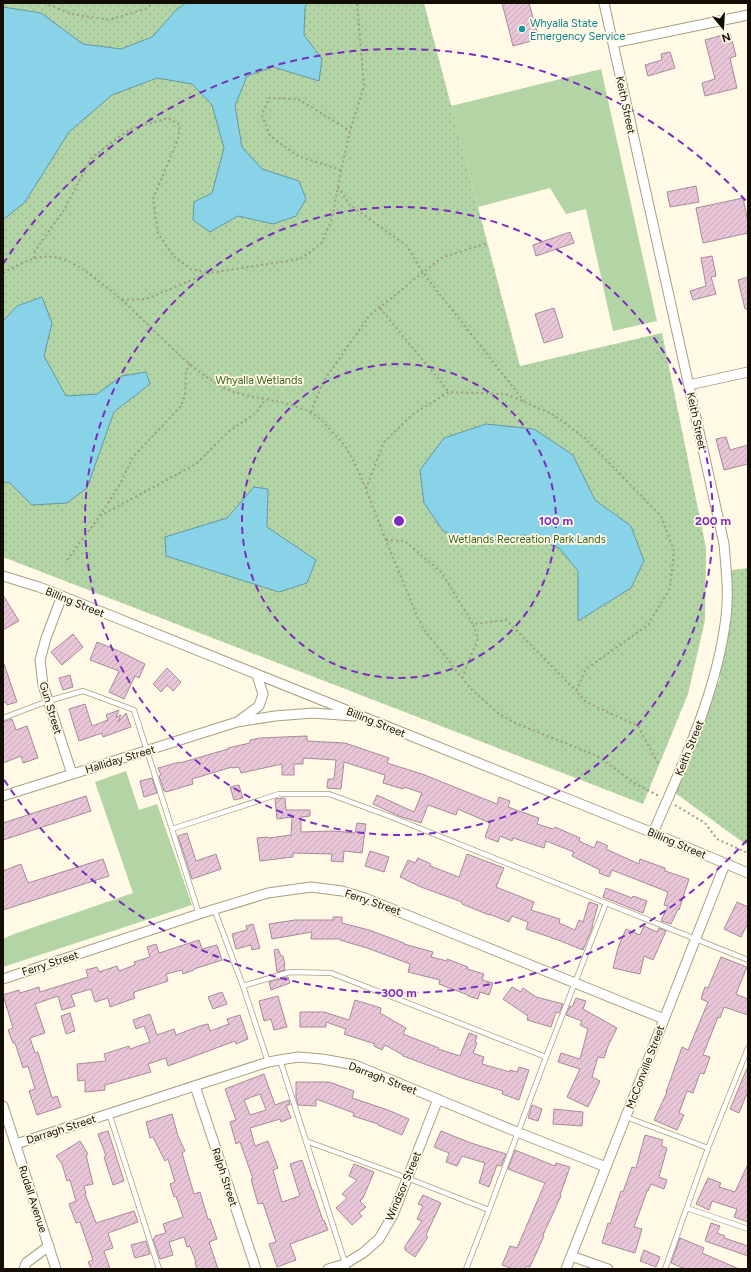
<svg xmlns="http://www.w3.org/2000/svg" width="751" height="1272" viewBox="0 0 751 1272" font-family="Figtree,sans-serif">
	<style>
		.grass { fill: #b3d4a5 }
		.park { fill: url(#park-dots) }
		.water { fill: #88d3e8; stroke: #6598a4 }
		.building { fill: url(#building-hatch); stroke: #a8899a; fill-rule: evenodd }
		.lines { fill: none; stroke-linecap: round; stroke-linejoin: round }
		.service-casing { stroke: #a9a081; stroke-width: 6 }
		.minor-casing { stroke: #a9a081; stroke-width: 11 }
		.path { stroke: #9f9a8a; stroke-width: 2; stroke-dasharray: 2 3; stroke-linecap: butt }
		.service { stroke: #fff; stroke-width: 4.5 }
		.minor { stroke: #fff; stroke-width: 9 }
		.ring { fill: none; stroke: #7b2cbf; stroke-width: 2; stroke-dasharray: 7 5 }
		.culture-dot { fill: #0f9aa8; stroke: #fff9e5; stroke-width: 1.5 }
		.labels { text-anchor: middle; stroke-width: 3.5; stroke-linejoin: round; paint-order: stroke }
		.culture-label { font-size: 11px; fill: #0d838f; stroke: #fff9e5; text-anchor: start }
		.street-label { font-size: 11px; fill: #120e04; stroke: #fff9e5 }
		.park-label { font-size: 11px; fill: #386521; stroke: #fff9e5 }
		.centre { fill: #7b2cbf; stroke: #fff9e5; stroke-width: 2 }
		.ring-label { font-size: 12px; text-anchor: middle; font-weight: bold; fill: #7b2cbf; stroke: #fff9e5; stroke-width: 3.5; stroke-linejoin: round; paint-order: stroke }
	</style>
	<defs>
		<pattern id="park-dots" width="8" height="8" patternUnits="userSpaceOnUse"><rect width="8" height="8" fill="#b3d4a5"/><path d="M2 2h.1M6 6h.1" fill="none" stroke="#99b58c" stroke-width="1.8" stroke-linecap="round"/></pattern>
		<pattern id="building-hatch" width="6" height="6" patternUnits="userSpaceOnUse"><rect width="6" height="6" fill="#e8c6d8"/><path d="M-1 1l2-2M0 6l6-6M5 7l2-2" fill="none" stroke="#c6a9b8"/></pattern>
	</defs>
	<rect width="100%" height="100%" fill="#fff9e5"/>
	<path class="grass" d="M601,69L657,321L613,331L586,209L566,214L550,188L478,207L451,106Z
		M126,771L139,810L157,804L192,905L3,967V939L14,934L133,893L95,782Z"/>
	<path class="park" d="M3,3H424L520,366L662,333L706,548L705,620L688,694L643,804L3,557Z
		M748,568V846L671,790L720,679L726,571Z"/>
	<path class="water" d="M186,3H308L305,7L304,35L322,59L319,81L273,67L247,76L235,106L242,147L262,169L299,181L306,199L296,216L273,224L238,216L210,232L193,220L194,202L212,193L224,148L212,105L192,84L157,78L112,95L69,132L25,202L3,220V7L41,13L83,44L121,49L152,37L177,9Z
		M42,297L52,323L44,356L66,396L97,394L122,376L146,372L150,384L114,412L87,488L67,503L32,505L10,483L3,482V321L17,306Z
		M486,424L534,429L573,455L595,500L631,526L644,561L631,588L578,621V571L559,548L525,535L470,543L443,531L424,503L420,470L444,438Z
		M254,487L268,489L267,527L316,560L307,583L279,592L166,556L165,537L227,518Z"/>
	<path class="building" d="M502,3H529L539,39L513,46Z
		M730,33L736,56L730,58L737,88L705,96L702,83L715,79L705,40Z
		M670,52L675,68L648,76L645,65L662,60L661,54Z
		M696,186L699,202L670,207L667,192Z
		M743,198L748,222V233L703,243L696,208Z
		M570,232L574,243L536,256L533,245Z
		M712,256L716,276L711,277L716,294L693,300L690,291L706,286L701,258Z
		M748,277V309H745L738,280Z
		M554,308L563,337L544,343L535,314Z
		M726,437L730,450L748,445V464L724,470L716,439Z
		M3,595L19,621L3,630Z
		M73,634L83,647L62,665L51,652Z
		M97,642L119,651L145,664L139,678L135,676L124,699L109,692L119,671L90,660Z
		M4,664L17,702L7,705L6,702L3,703V665Z
		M167,668L181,682L173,691L167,685L161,692L153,684Z
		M70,675L73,687L63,690L59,678Z
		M85,704L92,726L108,720L106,715L119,710L116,717L121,715L118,722L126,713L131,727L103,737L102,733L79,741L69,709Z
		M12,719L16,730L27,726L38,758L23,763L21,756L3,763V722Z
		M307,736V741L345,743L389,758L387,763L422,774L497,804L499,797L510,801L508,807L539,818L537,824L553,829L555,827L580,838L579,841L594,848L597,841L608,846L606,849L639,864L640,859L665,868V871L689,879L679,910L678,909L671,924L661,921L668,906L664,905L668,892L612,870L609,877L599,873L600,870L572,856L574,852L546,841L544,848L513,838L512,841L500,836L498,842L485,837L490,823L458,809L456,815L428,805L421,823L399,816L373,804L377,795L414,812L422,793L404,787L403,789L383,783L385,775L344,762L341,789L327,788L328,779H334L336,760L303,758V764H294V775H282V764L241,773L239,767L232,768V767L192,779L193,784L166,792L165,791H164L159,776L161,775L158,768L180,762V763L228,749V748L250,743V740L260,738Z
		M152,778L157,793L144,797L140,781Z
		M239,785L243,798L234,800L230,787Z
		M86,796L91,811L3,840V823Z
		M285,798L286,810H310V816L301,817V832L334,831L355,833L357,823L366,824L362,853L344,851L343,862L331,861L332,854L293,853V857L260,861L257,838L268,837L269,838L291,835L292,817L277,819L275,799Z
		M187,833L196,861L216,854L221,869L192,879L178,836Z
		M370,851L389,857L384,872L365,866Z
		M467,854L504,868L496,887L534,902L531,910L560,919L559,923L575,930L579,920L583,922L589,902L598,905L592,926H593L583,950L558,940L526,929L528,922L512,916L509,922L489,914V915L462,904V902L421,887L400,877L408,860L415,863L418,858L431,864L430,866L459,877Z
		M103,859L109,876L3,910V871L21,864L28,883Z
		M606,888L632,898L633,896L647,901L643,913L603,897Z
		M737,902L748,907V923L741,937L724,929Z
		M333,917H342V923L369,930L404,943V944L433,952L431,957L447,961V959L468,967L467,969L484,974L482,980L493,983L489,995L480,992L478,999L468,996V995L439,984L440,980L408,972L410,964L367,948L340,940V939H311L312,932L272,939L269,924L295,920H333Z
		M253,924L260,948L252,950L251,945L236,949L232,934L247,930L246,926Z
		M644,926L657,932L659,928L666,931L653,960L644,956L640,974L613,968L618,948L626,929L640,935Z
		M199,940L202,949L217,945L222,960L194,969V970L183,974L182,970L166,974L168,981L134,992L135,993H133L135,998L110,1007L108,998L95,1002L91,989L71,995L75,1006L62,1010L58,996L35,1004L45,1033L30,1038L35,1053L38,1052L52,1098L57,1096L61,1107L37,1115L29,1091L35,1089L28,1066L23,1068L15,1043H13L8,1030L13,1028L3,995L19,990L20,993L39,987L40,992L88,977L86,970L97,967L99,972L117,966L119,971L135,965L134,962L150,957L147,947L156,944L159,953Z
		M278,949L281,956H283L285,965H284L285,970L277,972L274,950Z
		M721,957L747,967L736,994L748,999V1015L724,1007L720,1018L718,1017L703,1055L710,1057L704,1074L700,1073L693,1093L687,1091L679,1113L684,1115L677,1130L654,1120L667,1092H666L682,1047L688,1050L708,1002L701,999L705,987L708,988Z
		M288,977L290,983L271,990L269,982Z
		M512,987L521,992L523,988L536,997L563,1004L559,1013L556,1012L551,1027L527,1020L528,1016L503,999Z
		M222,992L227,1004L213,1009L208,997Z
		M278,996L287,1027L274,1030L271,1019L264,1021L259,1001Z
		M576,998L586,1001L583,1009L617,1028L608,1046L604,1058L598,1057L592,1077L600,1081L588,1107L567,1097L580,1069L558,1062L561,1053L580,1059L588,1029L580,1025L582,1021L566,1015L570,1006L572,1007Z
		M355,1000L381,1008L380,1013L406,1028L403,1034L439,1048L438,1049L460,1056L469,1033L477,1036L475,1042L477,1043L473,1053L484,1057L482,1064L510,1072V1070L517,1072L519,1067L529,1070L519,1100L502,1094L503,1091L462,1078L403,1056V1055L385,1045L382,1050L374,1046L375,1044L344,1034L346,1029L326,1022V1027H300V1012H324L349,1020Z
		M70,1013L75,1031L66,1034L61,1016Z
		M150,1014L157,1035L174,1029L176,1035L200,1026L208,1024L210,1031L229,1024L227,1019L240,1015L248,1039L236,1044L235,1041L168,1066L166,1058L148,1064L151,1072L105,1085V1090L85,1092V1080L78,1081L77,1064L106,1061L104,1054L129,1046L130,1049L150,1042L144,1026L136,1029L133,1020Z
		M748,1066V1091L739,1113L730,1109Z
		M264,1074L275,1105L289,1100L290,1105H286L291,1118L281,1122L280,1119L250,1128L255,1146L268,1141L278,1168L273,1170L282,1202L300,1196L290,1164L302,1160L312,1190H313L314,1194L323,1221L324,1220L328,1230L290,1244L296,1260L277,1267L269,1244L276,1242L263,1203L258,1204L251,1179H253L240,1142L236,1144L230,1122L236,1120L225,1089ZM260,1094L266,1110L250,1115L244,1100Z
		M296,1082H329L354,1091L352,1098L388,1110L409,1119L402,1135L378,1125V1124L353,1116L354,1113L316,1099V1106L298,1105L296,1097Z
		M532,1105L542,1109L538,1121L528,1118Z
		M554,1109L583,1112L582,1126L553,1124Z
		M172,1114L178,1136L185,1151L182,1153L194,1194L200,1192L208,1219H210L217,1239L209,1242L218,1269H197L195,1262H196L190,1246L187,1247L184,1237L169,1242L173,1255L160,1259L153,1239L155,1238V1236L166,1233L163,1224L183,1217L176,1196L174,1197L170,1184L175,1182L168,1159L165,1161L153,1137L150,1138L146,1122Z
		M108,1131L124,1181L113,1185L104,1157L106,1156L98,1134Z
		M441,1131L471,1143L506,1154L501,1166L497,1165L489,1187L479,1183L485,1163L462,1156L457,1166L446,1162L449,1153L434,1147Z
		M645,1135L663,1140L661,1146L667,1148L659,1177L667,1180L664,1189L651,1184L648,1191H647L634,1227L642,1229L635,1253L602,1243L608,1223L610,1224L621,1191L623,1192L632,1167L636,1168Z
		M80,1141L88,1154L86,1155L93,1184L84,1186L86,1194H85L96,1223L134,1211L138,1222L108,1233L113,1248L104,1251L110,1269H91L88,1262L93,1260L80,1222L76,1223L69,1204L76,1201L70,1180L67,1181L62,1164L56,1156Z
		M515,1150L555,1166L556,1163L570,1167L560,1195L561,1196L543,1235L544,1236L530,1267L526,1266L525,1269H513L502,1265L510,1246L517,1248L545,1183L508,1169Z
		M354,1164L374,1172L363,1198L360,1201L366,1207L359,1213L362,1216L352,1225L336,1208L347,1198L342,1194L357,1180L349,1176Z
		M748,1164V1222L734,1217L737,1209L712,1201L709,1210L696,1204L708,1178L721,1183L719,1187L735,1192Z
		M423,1195L441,1203L426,1235L428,1237L415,1257L405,1250V1246L422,1221L417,1219L423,1206L418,1204Z
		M711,1223L720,1226L717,1233L725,1236L724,1238L748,1246V1256L705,1241Z
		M680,1238L704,1248L702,1253L739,1269H685L671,1263Z
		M146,1241L150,1254L135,1258L131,1245Z
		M644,1250L660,1257L656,1267L640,1261Z"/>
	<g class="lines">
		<g class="service-casing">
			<path id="service" d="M3,718L48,701L83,691L134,710L199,914
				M172,829L279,794H329L389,816L748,960
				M214,909L243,986L268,1062
				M243,986L290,972L331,973L546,1057
				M280,1060L347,1269
				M109,1113L159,1269
				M626,1117L708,1148
				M306,1141L407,1178L489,1210
				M687,1208L748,1229
				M466,1269L489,1210L546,1057L606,903
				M665,1269L708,1148L748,1048"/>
		</g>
		<g class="minor-casing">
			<path id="minor" d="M604,3L724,544C726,568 729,593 726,617C717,693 683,763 653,833
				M613,43L748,15
				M689,385L748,372
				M3,576L39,587L62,596L653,833L748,873
				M62,596L46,638L40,660L43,685L72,774
				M240,720L259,706L263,694L257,675
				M3,796L237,722L275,716L313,713L354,716
				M3,979L199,914L268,893L311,887L342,891L365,898L664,1019
				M195,1086L256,1269
				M3,1106L56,1269
				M16,1144L268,1062L298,1057L322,1059L355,1065L517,1132L606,1167
				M571,1256L608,1269
				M24,1269L26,1263L49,1246
				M328,1269L345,1264L363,1253L379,1239L393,1215L438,1099
				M566,1269L725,864"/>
		</g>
		<path class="path" d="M44,3L72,14L109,20L145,9L153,3
			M341,170L298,156L270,136L262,115L269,98L298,99L350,131
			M338,187L350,205L407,246L423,273L524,401
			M34,258L35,251L64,210L91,158L130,129L168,118L180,125L178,139L153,199L158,233L173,256L191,269L208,273
			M3,273C24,262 41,251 65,260C78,265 90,274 101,283C141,313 174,357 217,384C241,399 271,397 297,407C302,409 307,410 312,413C322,419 331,431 340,440C354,456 366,489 374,510C388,546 403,581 417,616L423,628L471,689L498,713L513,722L597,756L636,784L659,796
			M122,300L146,299L209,273L300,259L321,244L332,219L341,170L350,131L364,86L357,3
			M380,308L449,392
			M311,412L323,382L369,316L441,258L487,243
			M366,489L384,442L413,414L449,392L506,394L552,414L585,438L661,516L674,551L670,588L648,625L586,669L576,691L586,702L638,726L659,765
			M100,516L196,464L228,432L257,412L265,399
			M386,540L405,541L442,573L473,624L506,620L576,691
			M67,560L99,517L119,486L133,457L181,406L185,395L186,371L190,363
			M462,678L478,639L473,624
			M675,805L705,823L717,839L748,853"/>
		<use href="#service" class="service"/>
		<use href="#minor" class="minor"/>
	</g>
	<g class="ring">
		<circle cx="399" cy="521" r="157"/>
		<circle cx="399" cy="521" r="314"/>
		<path d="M747 840A472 472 0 0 1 3 778M3 264A472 472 0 0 1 747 202"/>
	</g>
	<circle class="culture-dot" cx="522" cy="29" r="4"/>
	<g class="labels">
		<g class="culture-label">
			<text x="530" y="27">Whyalla State<tspan x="530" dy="13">Emergency Service</tspan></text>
		</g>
		<g class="street-label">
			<text transform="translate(626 105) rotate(78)" y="4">Keith Street</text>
			<text transform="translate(697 421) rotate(78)" y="4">Keith Street</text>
			<text transform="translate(75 602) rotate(22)" y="4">Billing Street</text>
			<text transform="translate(51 708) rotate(73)" y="4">Gun Street</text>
			<text transform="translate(376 722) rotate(22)" y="4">Billing Street</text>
			<text transform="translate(689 748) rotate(-68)" y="4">Keith Street</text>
			<text transform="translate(120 759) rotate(-17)" y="4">Halliday Street</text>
			<text transform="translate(677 843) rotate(23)" y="4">Billing Street</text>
			<text transform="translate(373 902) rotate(19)" y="4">Ferry Street</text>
			<text transform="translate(50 963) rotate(-18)" y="4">Ferry Street</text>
			<text transform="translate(645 1067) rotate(-69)" y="4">McConville Street</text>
			<text transform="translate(383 1078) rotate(21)" y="4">Darragh Street</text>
			<text transform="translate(61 1129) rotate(-18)" y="4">Darragh Street</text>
			<text transform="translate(225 1177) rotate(72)" y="4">Ralph Street</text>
			<text transform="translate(403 1186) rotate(-67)" y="4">Windsor Street</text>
			<text transform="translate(33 1199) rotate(72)" y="4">Rudall Avenue</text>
		</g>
		<g class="park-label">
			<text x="259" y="384">Whyalla Wetlands</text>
			<text x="527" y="543">Wetlands Recreation Park Lands</text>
		</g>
	</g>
	<circle cx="399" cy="521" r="6" class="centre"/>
	<g class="ring-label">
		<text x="556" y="525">100 m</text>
		<text x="713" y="525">200 m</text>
		<text x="399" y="997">300 m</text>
	</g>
	<rect width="751" height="1272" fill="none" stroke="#120e04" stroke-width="8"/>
	<g transform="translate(723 28) rotate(162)" stroke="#fff9e5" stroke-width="3" paint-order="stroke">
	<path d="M0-3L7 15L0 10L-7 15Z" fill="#120e04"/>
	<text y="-6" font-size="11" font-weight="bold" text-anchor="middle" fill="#120e04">N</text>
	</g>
</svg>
